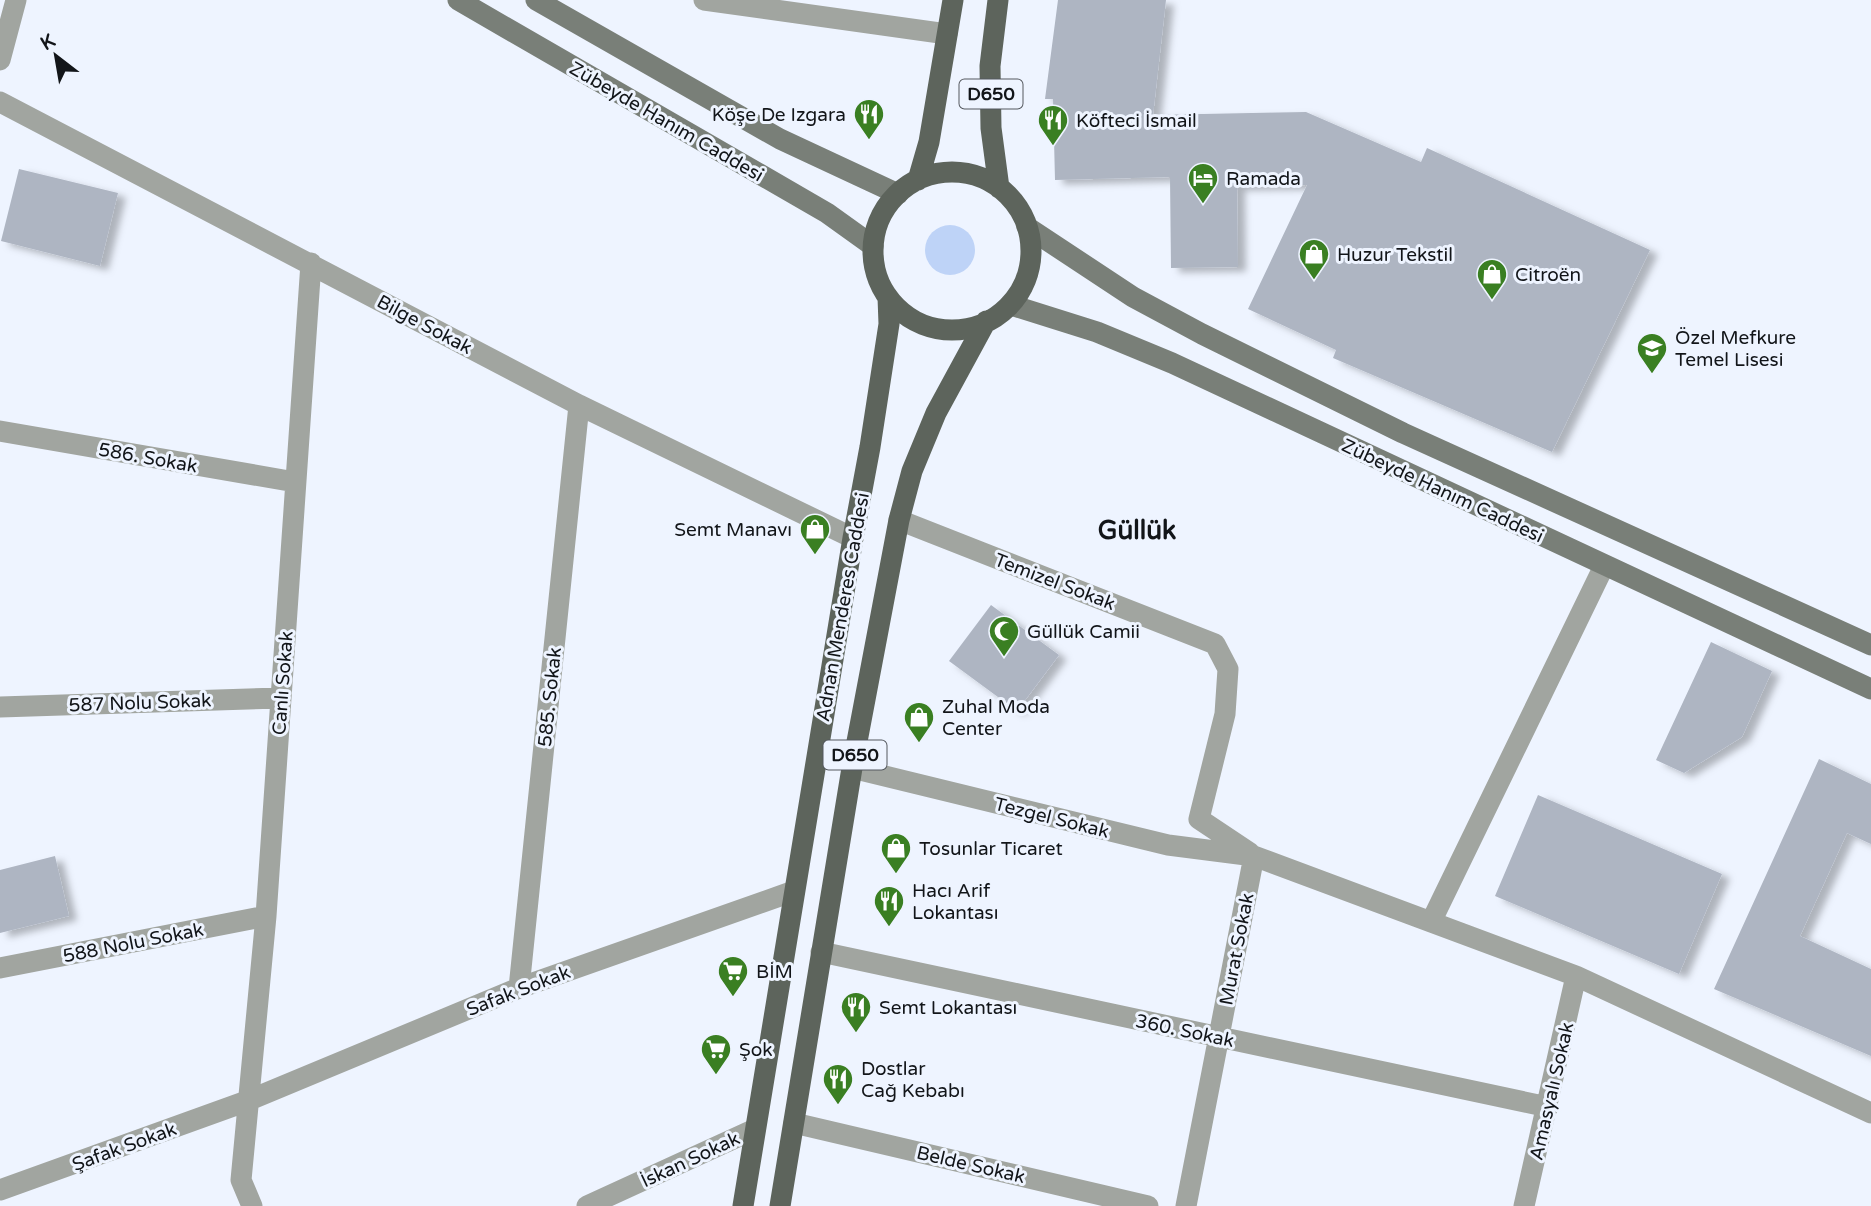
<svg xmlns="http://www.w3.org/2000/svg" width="1871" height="1206" viewBox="0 0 1871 1206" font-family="'Varela Round',sans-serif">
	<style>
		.green { fill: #bed3f7 }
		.building { fill: #aeb5c2; filter: url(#shadow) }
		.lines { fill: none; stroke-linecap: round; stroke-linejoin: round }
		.street { stroke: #a1a5a0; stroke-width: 21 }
		.secondary { stroke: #797f78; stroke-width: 21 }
		.primary { stroke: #5d645c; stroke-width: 21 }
		.labels { text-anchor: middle; stroke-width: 6; stroke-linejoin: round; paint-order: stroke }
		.shield { fill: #eef4ff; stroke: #54585e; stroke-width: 2 }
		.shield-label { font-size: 18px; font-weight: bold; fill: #121519 }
		.poi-label { font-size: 19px; fill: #121519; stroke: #eef4ff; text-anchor: start }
		.street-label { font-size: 19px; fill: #121519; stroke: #eef4ff }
		.district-label { font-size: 26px; font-weight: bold; fill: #121519; stroke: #eef4ff }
	</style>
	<defs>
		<filter id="shadow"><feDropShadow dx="8" dy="4.5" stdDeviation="3.5" flood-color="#0004"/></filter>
	</defs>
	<rect width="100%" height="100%" fill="#eef4ff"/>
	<path class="green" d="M925 250a25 25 0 1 1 50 0a25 25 0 1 1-50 0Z"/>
	<path class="building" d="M1058,0H1166L1153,115L1306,112L1421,162L1427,148L1650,250L1552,452L1333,358L1336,350L1248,309L1307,185L1237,186L1238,267L1171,268L1170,177L1055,180L1053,99H1045Z
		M19,169L118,193L100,266L1,241Z
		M991,605L1059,655L1017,711L949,661Z
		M1711,642L1772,671L1742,737L1684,773L1656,760Z
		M1819,759L1871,784V844L1847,833L1800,936L1871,969V1056L1714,989Z
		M1538,795L1722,874L1679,974L1495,896Z
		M55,856L69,916L0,933V870Z"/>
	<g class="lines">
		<path class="street" d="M704,0L947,34
			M0,60L16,0
			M0,102L579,405L853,538
			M0,431L295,482
			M899,520L1215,644L1228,669L1225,714L1199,819L1250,853
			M0,707L281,698
			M852,768L1168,845L1254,856L1576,976L1871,1113
			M1431,922L1604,566
			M821,952L1548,1107
			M0,968L266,916
			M519,988L579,405
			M794,1123L1148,1206
			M0,1190L247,1101L519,988L794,891
			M252,1206L241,1180L266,916L311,263
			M587,1206L755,1129
			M1186,1206L1254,856
			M1524,1206L1576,976"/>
		<path class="secondary" d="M458,0L827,213L873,246
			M536,0L780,139L898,194
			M1027,227L1133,297L1202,334L1403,433L1871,645
			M1011,305L1097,332L1172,363L1871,689"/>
		<path class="primary" d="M998,0L990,66L991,128L999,188
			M873 251a79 79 0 1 1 158 0a79 79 0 1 1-158 0Z
			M918,180L929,142L953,0
			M743,1206L853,538L870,447L889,324L888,297
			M780,1206L852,768L899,520L912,471L936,413L986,321"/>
	</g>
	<defs>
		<g id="restaurant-pin" transform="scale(1.575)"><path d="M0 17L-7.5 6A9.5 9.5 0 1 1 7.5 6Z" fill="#3a7f22" stroke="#eef4ff"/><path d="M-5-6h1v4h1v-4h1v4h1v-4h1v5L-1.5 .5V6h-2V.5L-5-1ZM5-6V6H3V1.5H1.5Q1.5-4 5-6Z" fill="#fff"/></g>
		<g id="hotel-pin" transform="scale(1.575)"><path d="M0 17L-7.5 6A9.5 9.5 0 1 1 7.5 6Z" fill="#3a7f22" stroke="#eef4ff"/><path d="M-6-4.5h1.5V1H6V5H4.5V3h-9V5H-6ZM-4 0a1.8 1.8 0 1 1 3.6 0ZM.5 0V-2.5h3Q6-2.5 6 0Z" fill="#fff"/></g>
		<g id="shop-pin" transform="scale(1.575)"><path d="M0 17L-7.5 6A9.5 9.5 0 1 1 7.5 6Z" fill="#3a7f22" stroke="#eef4ff"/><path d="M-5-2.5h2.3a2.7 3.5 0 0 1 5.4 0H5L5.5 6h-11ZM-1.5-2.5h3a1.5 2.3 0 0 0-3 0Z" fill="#fff"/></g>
		<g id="school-pin" transform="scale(1.575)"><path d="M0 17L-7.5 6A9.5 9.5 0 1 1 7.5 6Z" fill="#3a7f22" stroke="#eef4ff"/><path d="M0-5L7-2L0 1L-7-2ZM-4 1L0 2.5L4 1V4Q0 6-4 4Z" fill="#fff"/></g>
		<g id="mosque-pin" transform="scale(1.575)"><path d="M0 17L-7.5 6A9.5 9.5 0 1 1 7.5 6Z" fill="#3a7f22" stroke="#eef4ff"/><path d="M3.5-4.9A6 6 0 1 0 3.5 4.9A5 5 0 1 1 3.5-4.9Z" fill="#fff"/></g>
		<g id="supermarket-pin" transform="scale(1.575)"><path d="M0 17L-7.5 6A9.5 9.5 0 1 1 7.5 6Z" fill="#3a7f22" stroke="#eef4ff"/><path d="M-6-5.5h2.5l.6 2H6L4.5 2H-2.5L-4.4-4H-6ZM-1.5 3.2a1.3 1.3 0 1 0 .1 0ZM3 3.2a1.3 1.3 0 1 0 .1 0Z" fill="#fff"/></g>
	</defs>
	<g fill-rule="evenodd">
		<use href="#restaurant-pin" x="869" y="114"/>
		<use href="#restaurant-pin" x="1053" y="120"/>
		<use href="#hotel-pin" x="1203" y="178"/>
		<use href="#shop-pin" x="1314" y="254"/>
		<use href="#shop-pin" x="1492" y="274"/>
		<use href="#school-pin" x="1652" y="348"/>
		<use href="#shop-pin" x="815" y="529"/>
		<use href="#mosque-pin" x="1004" y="631"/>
		<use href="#shop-pin" x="919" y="717"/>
		<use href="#shop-pin" x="896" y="848"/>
		<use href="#restaurant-pin" x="889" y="901"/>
		<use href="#supermarket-pin" x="733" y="971"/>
		<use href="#restaurant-pin" x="856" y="1007"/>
		<use href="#supermarket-pin" x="716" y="1049"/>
		<use href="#restaurant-pin" x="838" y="1079"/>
	</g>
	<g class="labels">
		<g class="shield">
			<rect x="959.5" y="79.5" width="63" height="29" rx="5"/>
			<rect x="823.5" y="740.5" width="63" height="29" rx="5"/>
		</g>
		<g class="shield-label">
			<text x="991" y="100">D650</text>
			<text x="855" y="761">D650</text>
		</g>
		<g class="poi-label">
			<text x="846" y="121" text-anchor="end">Köşe De Izgara</text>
			<text x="1076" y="127">Köfteci İsmail</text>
			<text x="1226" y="185">Ramada</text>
			<text x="1337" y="261">Huzur Tekstil</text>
			<text x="1515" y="281">Citroën</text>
			<text x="1675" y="344">Özel Mefkure<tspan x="1675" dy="22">Temel Lisesi</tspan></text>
			<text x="792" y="536" text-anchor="end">Semt Manavı</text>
			<text x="1027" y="638">Güllük Camii</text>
			<text x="942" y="713">Zuhal Moda<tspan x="942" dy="22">Center</tspan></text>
			<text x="919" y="855">Tosunlar Ticaret</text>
			<text x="912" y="897">Hacı Arif<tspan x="912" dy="22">Lokantası</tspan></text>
			<text x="756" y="978">BİM</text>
			<text x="879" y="1014">Semt Lokantası</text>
			<text x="739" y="1056">Şok</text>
			<text x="861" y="1075">Dostlar<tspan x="861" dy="22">Cağ Kebabı</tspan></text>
		</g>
		<g class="street-label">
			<text transform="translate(667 121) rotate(30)" y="7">Zübeyde Hanım Caddesi</text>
			<text transform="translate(425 324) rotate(28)" y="7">Bilge Sokak</text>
			<text transform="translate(148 457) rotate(10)" y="7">586. Sokak</text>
			<text transform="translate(1443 490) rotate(25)" y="7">Zübeyde Hanım Caddesi</text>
			<text transform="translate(1055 581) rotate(21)" y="7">Temizel Sokak</text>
			<text transform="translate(842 607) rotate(-80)" y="7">Adnan Menderes Caddesi</text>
			<text transform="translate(282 683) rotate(-86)" y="7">Canlı Sokak</text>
			<text transform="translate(549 697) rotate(-84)" y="7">585. Sokak</text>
			<text transform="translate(140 702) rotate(-2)" y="7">587 Nolu Sokak</text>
			<text transform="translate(1052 817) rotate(14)" y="7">Tezgel Sokak</text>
			<text transform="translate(133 942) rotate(-11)" y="7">588 Nolu Sokak</text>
			<text transform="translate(1236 949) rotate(-79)" y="7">Murat Sokak</text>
			<text transform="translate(518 990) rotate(-21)" y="7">Safak Sokak</text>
			<text transform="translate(1185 1030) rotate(12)" y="7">360. Sokak</text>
			<text transform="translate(1551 1091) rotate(-77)" y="7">Amasyalı Sokak</text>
			<text transform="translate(124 1146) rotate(-20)" y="7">Şafak Sokak</text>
			<text transform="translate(690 1159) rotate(-25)" y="7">İskan Sokak</text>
			<text transform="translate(971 1164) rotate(13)" y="7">Belde Sokak</text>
		</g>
		<g class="district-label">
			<text x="1137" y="539">Güllük</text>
		</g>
	</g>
	<g transform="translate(56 56) rotate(329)" stroke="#eef4ff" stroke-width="5" paint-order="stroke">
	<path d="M0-5L12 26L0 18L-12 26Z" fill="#121519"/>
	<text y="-10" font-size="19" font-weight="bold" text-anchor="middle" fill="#121519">K</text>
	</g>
</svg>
